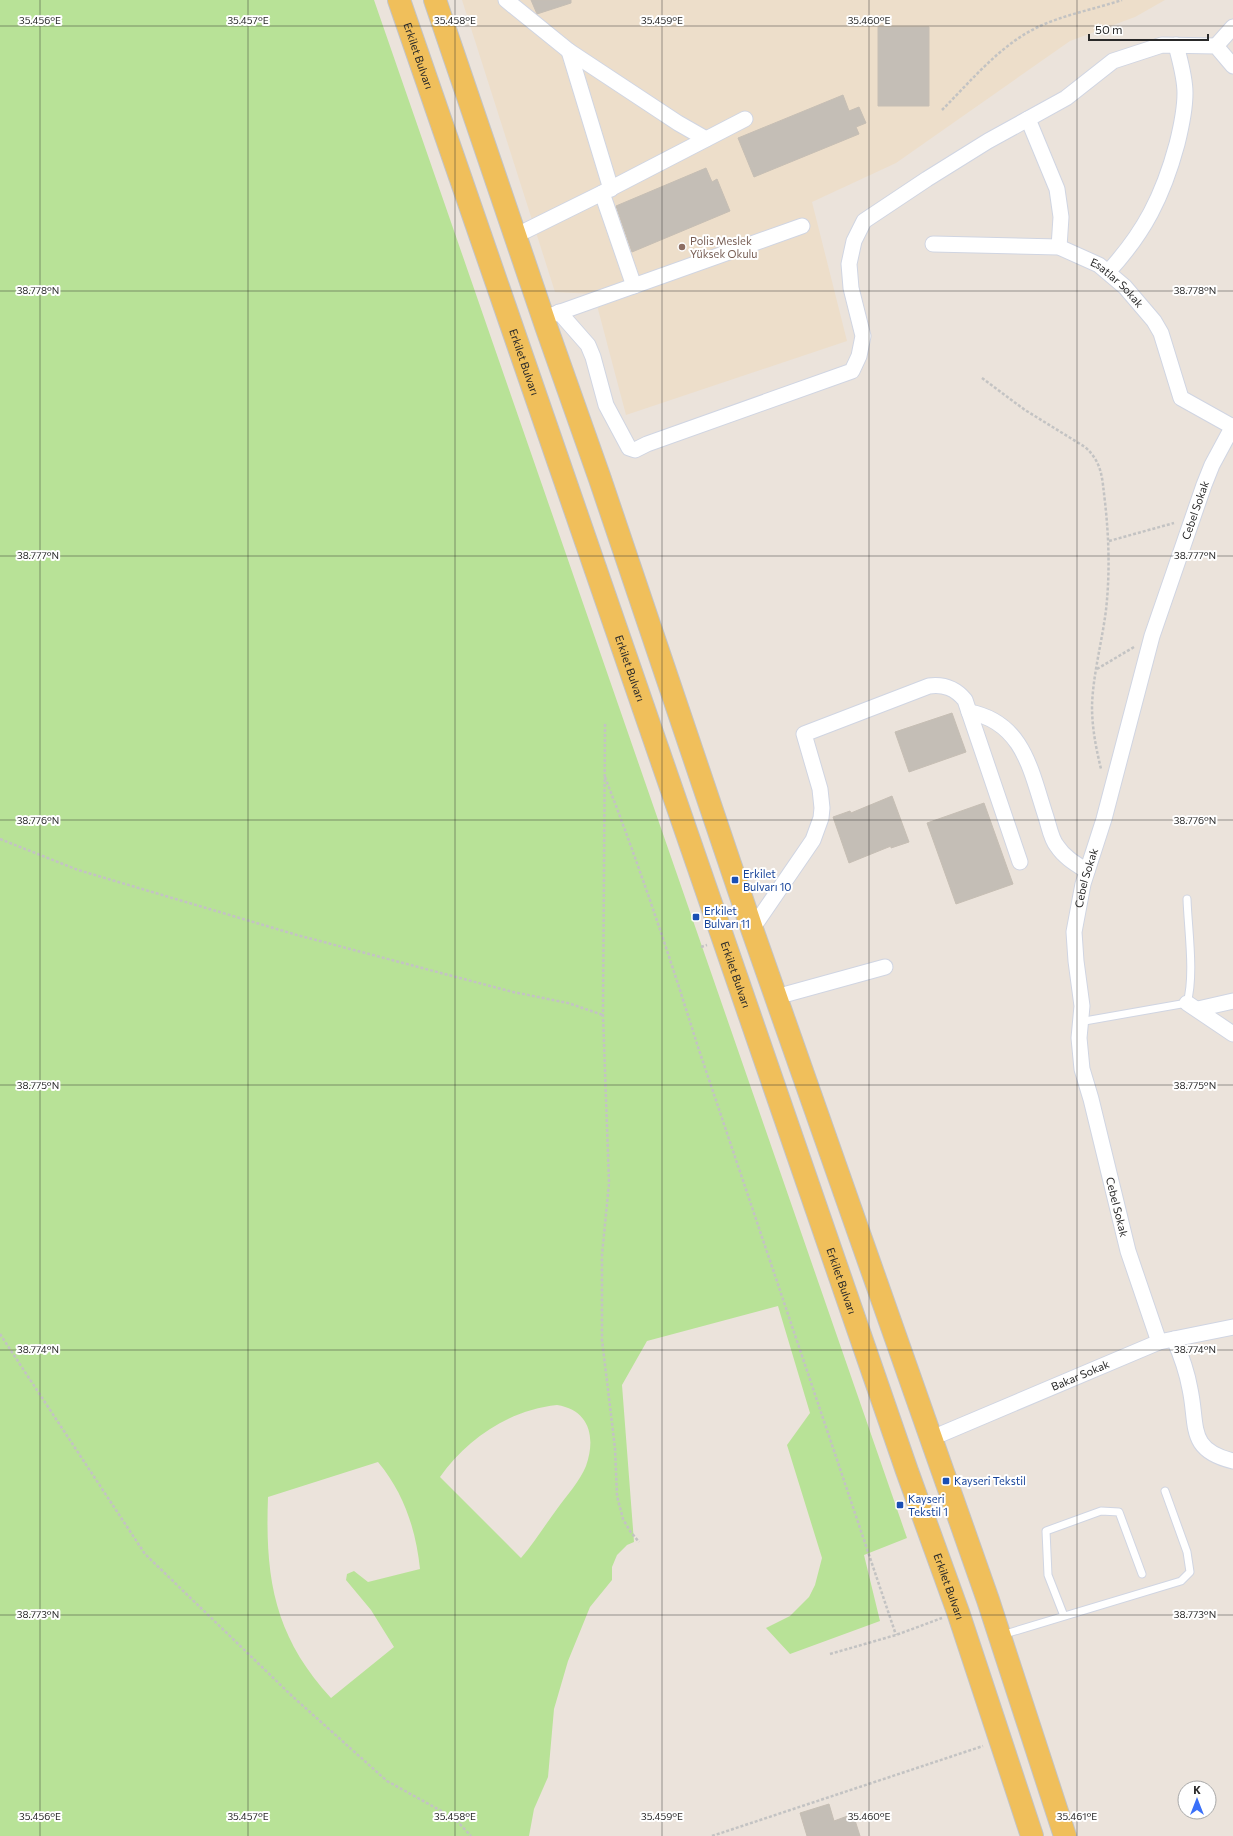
<svg xmlns="http://www.w3.org/2000/svg" width="1233" height="1836" viewBox="0 0 1233 1836" font-family="Commissioner,sans-serif">
	<style>
		.education { fill: #eddeca }
		.green { fill: #b8e297; fill-rule: evenodd }
		.building { fill: #c4beb6; stroke: #c6beb4 }
		.lines { fill: none; stroke-linecap: round; stroke-linejoin: round }
		.service-casing { stroke: #d0d5e2; stroke-width: 9 }
		.minor-casing { stroke: #d0d5e2; stroke-width: 17 }
		.primary-casing { stroke: #c3c3c3; stroke-width: 24 }
		.path { stroke: #c3c3c3; stroke-width: 2.5; stroke-dasharray: 3 2; stroke-linecap: butt }
		.service { stroke: #fff; stroke-width: 7 }
		.minor { stroke: #fff; stroke-width: 15 }
		.primary { stroke: #f0bf5b; stroke-width: 22 }
		.ticks { fill: none; stroke: #292929; stroke-width: 1; stroke-opacity: 0.45 }
		.education-dot { fill: #8d6e63; stroke: #fff; stroke-width: 1.5 }
		.transit-dot { fill: #1a4fb4; stroke: #fff; stroke-width: 1.5 }
		.labels { text-anchor: middle; stroke-width: 4; stroke-linejoin: round; paint-order: stroke }
		.street-label { font-size: 11px; fill: #292929; stroke: #fff }
		.education-label { font-size: 11px; fill: #785e54; stroke: #fff; text-anchor: start }
		.transit-label { font-size: 11px; fill: #164399; stroke: #fff; text-anchor: start }
		.ticks-label { font-size: 10px; text-anchor: middle; fill: #292929; stroke: #fff; stroke-width: 4; stroke-linejoin: round; paint-order: stroke }
	</style>
	<rect width="100%" height="100%" fill="#ebe3db"/>
	<path class="education" d="M462,0H1165L1135,17L1070,41L896,163L812,202L847,341L626,415L594,294L555,292Z"/>
	<path class="green" d="M0,0H374L907,1538L864,1555L880,1621L790,1654L766,1628L790,1616L809,1597L815,1585L822,1558L787,1445L810,1413L778,1306L647,1341L622,1385L634,1542L627,1545L617,1555L612,1567V1580L590,1607L568,1661L554,1709L548,1777L534,1809L529,1836H0ZM557,1405C590,1410 596,1438 586,1466C580,1481 567,1495 557,1509C545,1525 534,1543 521,1558L440,1477C467,1439 509,1410 557,1405ZM378,1462C404,1493 416,1530 420,1569L368,1582L354,1571L347,1574L346,1580L371,1610L394,1647L331,1698C274,1636 265,1578 268,1497Z"/>
	<path class="building" d="M531,0H571V3L537,14Z
		M878,27H929V106H878Z
		M843,95L849,111L859,107L866,123L856,127L859,134L754,177L738,138Z
		M706,168L712,182L717,179L730,211L632,252L616,206Z
		M952,713L966,752L909,772L895,732Z
		M892,796L909,842L891,848V846L849,863L833,817L850,811L851,813Z
		M984,803L1013,884L956,904L927,823Z
		M829,1804L834,1821L853,1814L860,1836H807L800,1813Z"/>
	<g class="lines">
		<g class="service-casing">
			<path id="service" d="M1079,1022L1187,1003C1195,975 1188,929 1187,899
				M1064,1616L1048,1575L1046,1531L1101,1511L1119,1512L1142,1574
				M1002,1635L1181,1581L1190,1572L1187,1552L1165,1491"/>
		</g>
		<g class="minor-casing">
			<g id="minor">
				<path d="M506,0L569,51L678,123L706,139"/>
				<path d="M1216,46L1233,27"/>
				<path d="M569,51L611,189"/>
				<path d="M1028,119L1057,189L1061,217L1059,247"/>
				<path d="M602,193L634,286"/>
				<path d="M515,236L602,193L745,119"/>
				<path id="s1" d="M933,244L1059,247L1099,265L1125,287L1154,321L1161,333L1181,398L1233,427"/>
				<path d="M1108,272C1144,233 1163,196 1177,144C1181,128 1185,110 1185,93C1185,77 1180,61 1176,45"/>
				<path d="M559,312L588,345L593,357L606,405L629,448L635,450L647,444L852,371L859,356L863,336L851,288L849,264L854,241L864,221L927,179L988,141L1066,98L1113,61L1162,45L1216,46L1233,66"/>
				<path d="M552,315L802,226"/>
				<path d="M969,712C1024,722 1031,772 1046,817C1049,826 1051,839 1057,846C1064,857 1076,864 1087,871"/>
				<path d="M752,929L813,840L821,818L822,808L820,789L804,734L929,686C944,684 955,688 965,700L1020,862"/>
				<path d="M776,997L885,967"/>
				<path d="M1187,1003L1233,1034"/>
				<path d="M1198,1009L1233,1001"/>
				<path d="M1174,1339C1181,1355 1187,1372 1190,1389C1198,1426 1187,1450 1233,1461"/>
				<path id="s2" d="M1159,1342L1128,1251L1091,1099L1082,1069L1079,1038L1082,1006L1076,961L1074,932L1083,884L1104,819L1152,636L1204,485L1212,465L1233,426"/>
				<path id="s3" d="M932,1438L1159,1342L1233,1327"/>
			</g>
		</g>
		<g class="primary-casing">
			<g id="primary">
				<path id="s4" d="M399,0L907,1471L958,1612L1032,1836"/>
				<path d="M435,0L547,329L600,479L752,929L988,1600L1065,1836"/>
			</g>
		</g>
		<path class="path" d="M942,110C971,81 1000,45 1038,27C1063,15 1095,9 1122,0
			M982,378L1025,410L1085,447C1103,463 1102,479 1105,502C1109,538 1110,574 1106,610C1102,642 1093,674 1092,706C1092,728 1096,748 1101,769
			M1109,541L1174,523
			M1097,669L1134,647
			M605,724L603,1015L609,1183L602,1255V1340L615,1448L617,1496L623,1519L630,1531L639,1542
			M605,777C639,865 669,954 697,1044L896,1635
			M0,839L78,870L297,935L513,992L568,1003L603,1015
			M701,947L707,945
			M0,1334L145,1554L292,1696L387,1781L445,1813L458,1822L471,1836
			M830,1654L896,1635L942,1618
			M712,1836L983,1746"/>
		<use href="#service" class="service"/>
		<use href="#minor" class="minor"/>
		<use href="#primary" class="primary"/>
	</g>
	<path class="ticks" d="M40,0V1836M248,0V1836M455,0V1836M662,0V1836M869,0V1836M1077,0V1836M0,26H1233M0,291H1233M0,556H1233M0,820H1233M0,1085H1233M0,1350H1233M0,1615H1233"/>
	<circle class="education-dot" cx="682" cy="247" r="4"/>
	<g class="transit-dot">
		<rect x="731" y="876" width="8" height="8" rx="2"/>
		<rect x="692" y="913" width="8" height="8" rx="2"/>
		<rect x="942" y="1477" width="8" height="8" rx="2"/>
		<rect x="896" y="1501" width="8" height="8" rx="2"/>
	</g>
	<g class="labels">
		<g class="street-label">
			<text dy="4" stroke="none"><textPath href="#s4" startOffset="59">Erkilet Bulvarı</textPath></text>
			<text dy="4" stroke="none"><textPath href="#s1" startOffset="195">Esatlar Sokak</textPath></text>
			<text dy="4" stroke="none"><textPath href="#s4" startOffset="383">Erkilet Bulvarı</textPath></text>
			<text dy="4" stroke="none"><textPath href="#s2" startOffset="861">Cebel Sokak</textPath></text>
			<text dy="4" stroke="none"><textPath href="#s4" startOffset="707">Erkilet Bulvarı</textPath></text>
			<text dy="4" stroke="none"><textPath href="#s2" startOffset="477">Cebel Sokak</textPath></text>
			<text dy="4" stroke="none"><textPath href="#s4" startOffset="1031">Erkilet Bulvarı</textPath></text>
			<text transform="translate(1117 1207) rotate(76)" y="4">Cebel Sokak</text>
			<text dy="4" stroke="none"><textPath href="#s4" startOffset="1355">Erkilet Bulvarı</textPath></text>
			<text dy="4" stroke="none"><textPath href="#s3" startOffset="161">Bakar Sokak</textPath></text>
			<text dy="4" stroke="none"><textPath href="#s4" startOffset="1679">Erkilet Bulvarı</textPath></text>
		</g>
		<g class="education-label">
			<text x="690" y="245">Polis Meslek<tspan x="690" dy="13">Yüksek Okulu</tspan></text>
		</g>
		<g class="transit-label">
			<text x="743" y="878">Erkilet<tspan x="743" dy="13">Bulvarı 10</tspan></text>
			<text x="704" y="915">Erkilet<tspan x="704" dy="13">Bulvarı 11</tspan></text>
			<text x="954" y="1485">Kayseri Tekstil</text>
			<text x="908" y="1503">Kayseri<tspan x="908" dy="13">Tekstil 1</tspan></text>
		</g>
	</g>
	<g class="ticks-label">
		<text x="40" y="24">35.456°E</text>
		<text x="248" y="24">35.457°E</text>
		<text x="455" y="24">35.458°E</text>
		<text x="662" y="24">35.459°E</text>
		<text x="869" y="24">35.460°E</text>
		<text x="38" y="294">38.778°N</text>
		<text x="1195" y="294">38.778°N</text>
		<text x="38" y="559">38.777°N</text>
		<text x="1195" y="559">38.777°N</text>
		<text x="38" y="824">38.776°N</text>
		<text x="1195" y="824">38.776°N</text>
		<text x="38" y="1089">38.775°N</text>
		<text x="1195" y="1089">38.775°N</text>
		<text x="38" y="1353">38.774°N</text>
		<text x="1195" y="1353">38.774°N</text>
		<text x="38" y="1618">38.773°N</text>
		<text x="1195" y="1618">38.773°N</text>
		<text x="40" y="1820">35.456°E</text>
		<text x="248" y="1820">35.457°E</text>
		<text x="455" y="1820">35.458°E</text>
		<text x="662" y="1820">35.459°E</text>
		<text x="869" y="1820">35.460°E</text>
		<text x="1077" y="1820">35.461°E</text>
	</g>
	<g transform="translate(1197 1800)"><circle r="19" fill="#ffffff" stroke="#a9a9a9"/>
	<path d="M0-3L7 15L0 10L-7 15Z" fill="#3a70f9"/>
	<text y="-6" font-size="11" font-weight="bold" text-anchor="middle" fill="#292929">K</text>
	</g>
	<path d="M1089 34v6h119v-6" fill="none" stroke="#292929" stroke-width="2"/>
	<text x="1095" y="34" font-size="12" fill="#292929" stroke="#ffffff" stroke-width="3" paint-order="stroke">50 m</text>
</svg>
